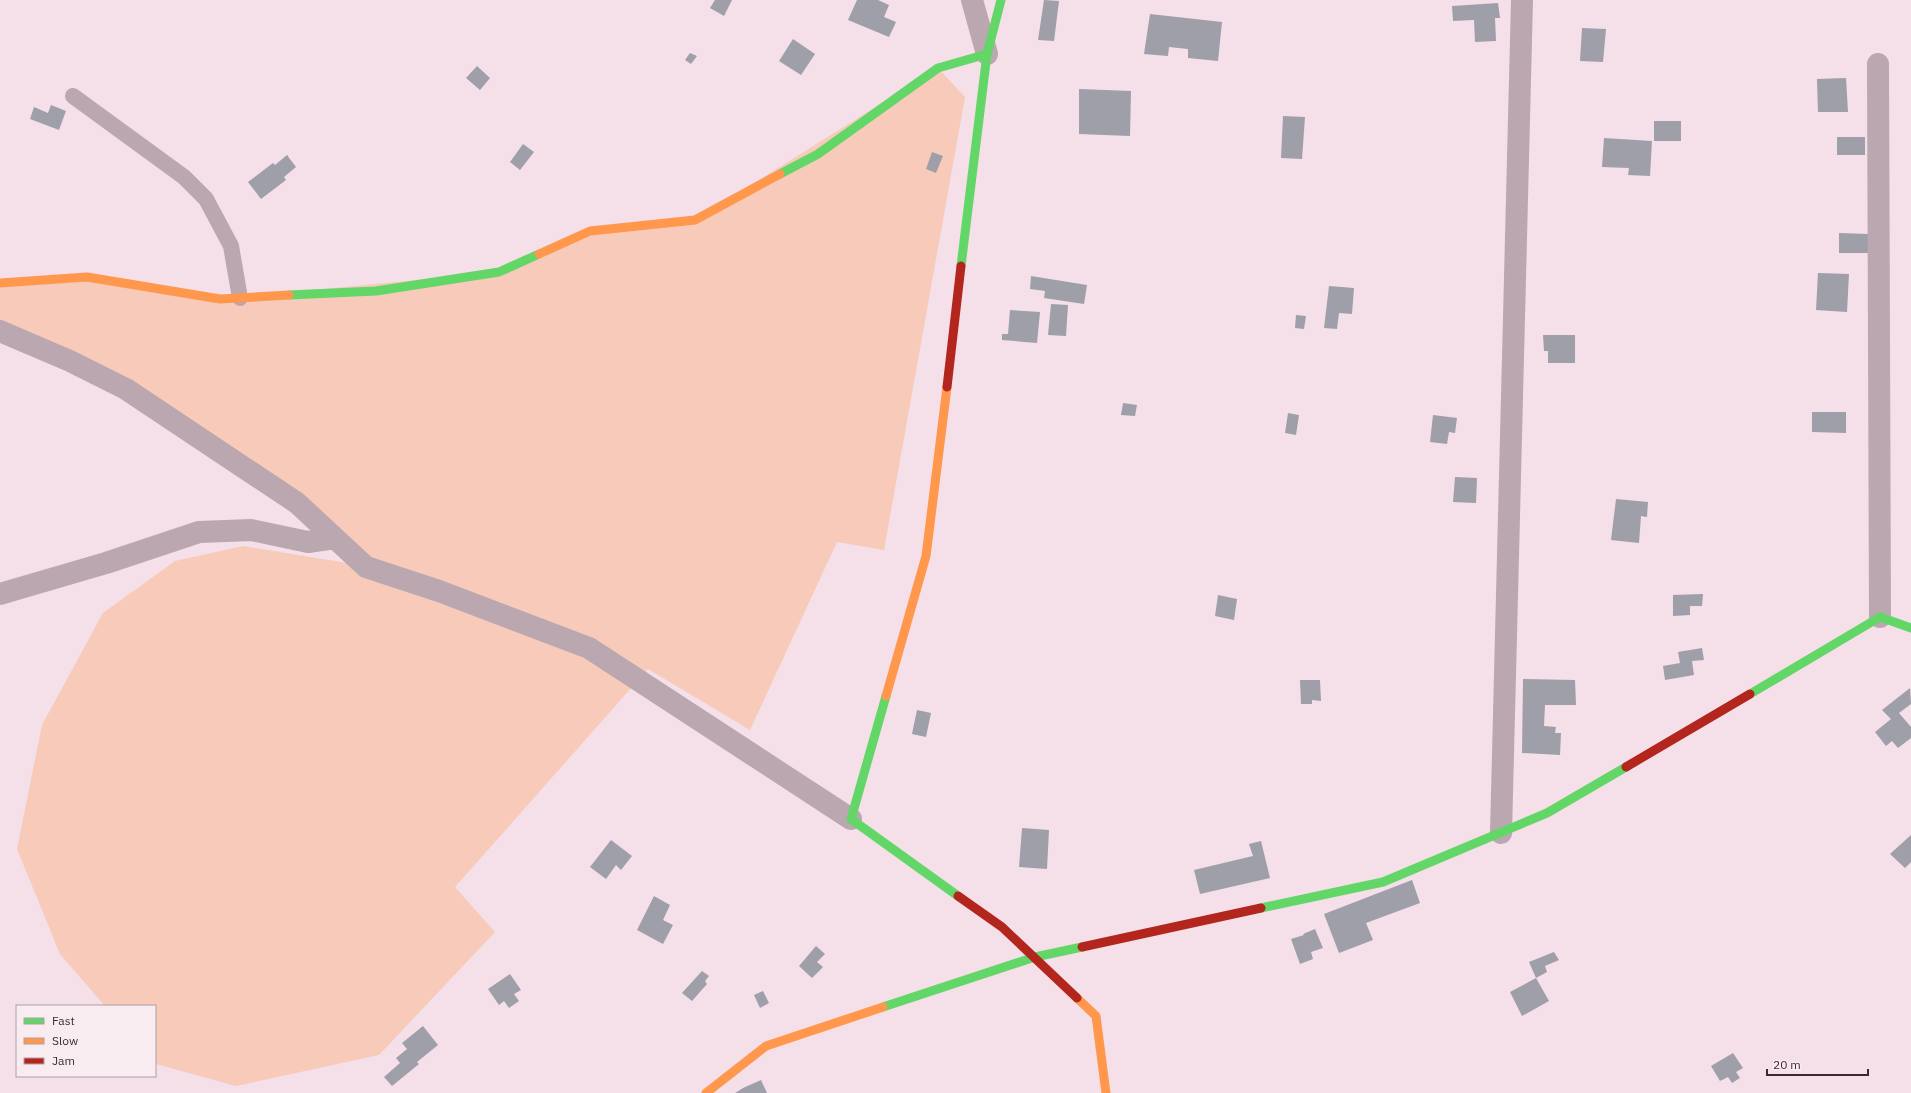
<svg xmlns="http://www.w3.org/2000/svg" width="1911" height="1093" viewBox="0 0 1911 1093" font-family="'IBM Plex Sans',sans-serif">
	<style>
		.green { fill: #f7cab9 }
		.building { fill: #9e9fa9 }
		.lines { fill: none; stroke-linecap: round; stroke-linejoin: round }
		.lane { stroke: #baa7af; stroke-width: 16 }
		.street { stroke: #baa7af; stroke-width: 22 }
		.fast { stroke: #63d668; stroke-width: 9 }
		.slow { stroke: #ff974d; stroke-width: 9 }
		.jam { stroke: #b3261e; stroke-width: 9 }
	</style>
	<rect width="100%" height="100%" fill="#f5dfe8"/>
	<path class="green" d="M938,68L965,97L884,550L837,542L750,730L648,669L455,887L495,932L379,1055L236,1086L156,1064L155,1006H105L60,954L17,849L42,725L103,613L175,561L243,546L365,566L126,389L0,331V283L87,277L221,299L499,272L590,231L695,220Z"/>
	<path class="building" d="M715,0H732L724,16L710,8Z
		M857,0H878L889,5L884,17L896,22L889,37L848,20Z
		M1044,0L1059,1L1054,41L1038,40Z
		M1498,3L1500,18H1495L1496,41L1475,42L1474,20L1453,21L1452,6Z
		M1150,14L1222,22L1218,61L1188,58V49L1169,47L1168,56L1144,54Z
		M1582,28L1606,29L1603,62L1580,61Z
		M793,39L815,54L801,75L779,61Z
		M690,53L697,56L691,64L685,60Z
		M477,66L490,78L480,90L466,78Z
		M1846,78L1848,112H1818L1817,79Z
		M1079,89L1131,91L1130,136L1079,134Z
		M51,105L66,111L59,130L30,119L34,107L48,113Z
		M1283,116L1305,117L1302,159L1281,158Z
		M1654,121H1681V141H1654Z
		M1837,137H1865V155H1837Z
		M1604,138L1652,141L1650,176L1628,175L1629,168L1602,167Z
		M523,144L534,152L520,170L510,162Z
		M932,152L943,156L936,173L926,169Z
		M287,155L296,167L284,177L286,180L261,199L248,182L273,163L275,165Z
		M1839,233L1868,234V253H1839Z
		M1818,273L1849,274L1847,312L1816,310Z
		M1031,276L1087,285L1084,304L1044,298L1045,291L1030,289Z
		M1329,286L1354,288L1352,314L1339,313L1337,329L1324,328Z
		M1051,304L1068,305L1066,336L1048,335Z
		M1010,310L1040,312L1037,343L1002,340V334H1008Z
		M1296,315L1306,316L1304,329L1295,328Z
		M1543,335H1575V363H1548V351H1544Z
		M1123,403L1137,405L1135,416L1121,415Z
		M1812,412H1846V433L1812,432Z
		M1288,413L1299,415L1296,435L1285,433Z
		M1433,415L1457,418L1455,433L1449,432L1447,444L1430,442Z
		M1455,477L1477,478L1476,503L1453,502Z
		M1616,499L1648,502L1647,517L1641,516L1639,543L1611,540Z
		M1703,594L1702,606H1690V615L1673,616V595Z
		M1218,595L1237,599L1234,620L1215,616Z
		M1702,648L1704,660L1692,661L1694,675L1665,680L1663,666L1680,663L1678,652Z
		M1523,679L1575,680L1576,705H1545L1544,726L1556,727L1555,733H1561L1560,755L1522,753Z
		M1300,680H1320L1321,701L1312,700V704H1301Z
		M1910,688L1911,704L1899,713L1911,727V738L1898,748L1892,741L1886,746L1875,732L1891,719L1882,710Z
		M917,710L931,713L926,737L912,734Z
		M1022,828L1049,830L1047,869L1019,867Z
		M1911,835V862L1905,868L1890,854Z
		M611,840L632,856L621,870L616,865L606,879L590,867Z
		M1261,841L1270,878L1200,894L1194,870L1253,856L1249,844Z
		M1412,880L1420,903L1366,923L1373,940L1339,953L1324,914Z
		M654,896L670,905L663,920L673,925L663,944L637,930Z
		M1315,929L1323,948L1311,952L1313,959L1300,964L1291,939L1304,935L1303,934Z
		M816,946L825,954L817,962L823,967L812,978L799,966Z
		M1554,952L1559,960L1545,966L1547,972L1536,978L1529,962Z
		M702,971L709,976L705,981L707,984L692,1001L682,993Z
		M510,974L521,990L514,994L519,1001L509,1008L504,1001L499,1005L488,989Z
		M1536,978L1549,1001L1522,1016L1510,992Z
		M763,991L769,1003L760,1008L754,995Z
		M423,1026L438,1045L417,1062L419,1064L392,1086L384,1077L400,1063L396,1058L407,1049L402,1043Z
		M1733,1053L1743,1068L1736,1072L1740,1078L1732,1083L1728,1077L1720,1081L1711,1066Z
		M761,1080L767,1093H735L743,1088Z"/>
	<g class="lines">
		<path class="lane" d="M73,96L184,177L206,199L231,246L240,298"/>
		<path class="street" d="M972,0L987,54
			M1878,64L1880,617
			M0,331L70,361L126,389L297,503L366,567L439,591L589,648L851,819
			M0,594L106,563L199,532L251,530L308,542L335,538
			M1501,833L1522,0"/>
		<path class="fast" d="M780,174L818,154L938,68L987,54
			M961,266L987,54L1001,0
			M289,295L376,291L499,272L539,254
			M1750,694L1880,617L1911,628
			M886,696L851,819L958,896
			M1261,908L1383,882L1547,813L1626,767
			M883,1007L1035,957L1082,947"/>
		<path class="slow" d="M539,254L590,231L695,220L780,174
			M0,283L87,277L220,299L289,295
			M886,696L926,556L947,387
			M1077,998L1096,1016L1106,1093
			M706,1093L766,1046L883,1007"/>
		<path class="jam" d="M947,387L961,266
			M1626,767L1750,694
			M958,896L1002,927L1077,998
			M1082,947L1261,908"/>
	</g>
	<rect x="16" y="1005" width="140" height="72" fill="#f9ecf1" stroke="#ae9da4"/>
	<rect x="24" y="1018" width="20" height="6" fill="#63d668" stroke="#ae9da4"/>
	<text x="52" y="1025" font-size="12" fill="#3e2731">Fast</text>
	<rect x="24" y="1038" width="20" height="6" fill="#ff974d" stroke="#ae9da4"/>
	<text x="52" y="1045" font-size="12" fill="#3e2731">Slow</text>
	<rect x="24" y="1058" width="20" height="6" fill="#b3261e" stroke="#ae9da4"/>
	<text x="52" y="1065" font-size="12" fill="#3e2731">Jam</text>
	<path d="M1767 1069v6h101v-6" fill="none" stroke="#3e2731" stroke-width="2"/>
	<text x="1773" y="1069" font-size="12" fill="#3e2731" stroke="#f9ecf1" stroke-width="3" paint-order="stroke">20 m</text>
</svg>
